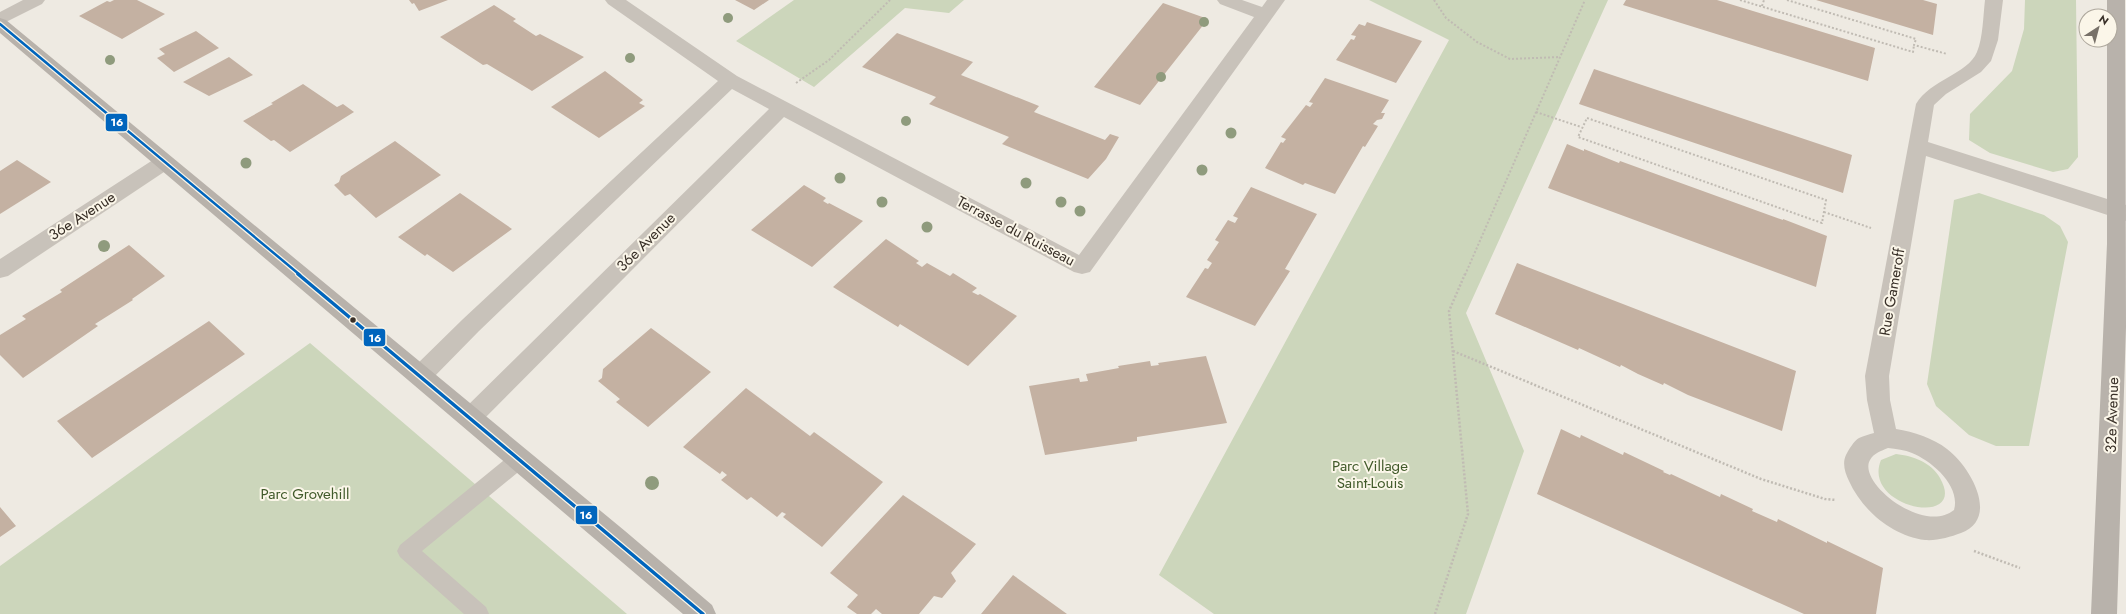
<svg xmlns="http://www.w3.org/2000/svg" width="2126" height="614" viewBox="0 0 2126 614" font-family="Jost,sans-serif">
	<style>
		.green { fill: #ccd6bb }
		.building { fill: #c4b1a2 }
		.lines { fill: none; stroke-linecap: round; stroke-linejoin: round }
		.path-far1 { stroke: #c0bbb3; stroke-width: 2; stroke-dasharray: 2 2; stroke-linecap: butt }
		.path { stroke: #c0bbb3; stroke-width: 2.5; stroke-dasharray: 2 2; stroke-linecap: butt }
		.lane { fill: #c8c2ba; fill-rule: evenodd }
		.street { fill: #c8c2ba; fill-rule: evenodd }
		.secondary { fill: #b8b2ab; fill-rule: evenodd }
		.bus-1-far1-casing { stroke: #fbf6e9; stroke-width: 5 }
		.bus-1-casing { stroke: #fbf6e9; stroke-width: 6 }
		.bus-1-far1 { stroke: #0065bd; stroke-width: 2.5 }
		.bus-1 { stroke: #0065bd; stroke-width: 3.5 }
		.tree { fill: #8f9b7d }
		.bus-dot { fill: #393028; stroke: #fbf6e9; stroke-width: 1.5 }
		.labels { text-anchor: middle; stroke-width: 4; stroke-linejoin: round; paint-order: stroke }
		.street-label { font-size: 15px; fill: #393028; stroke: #fbf6e9 }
		.park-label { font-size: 15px; fill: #415a2a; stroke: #fbf6e9 }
		.line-badge { stroke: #fbf6e9; stroke-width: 1.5 }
		.badge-label { font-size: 11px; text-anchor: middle; font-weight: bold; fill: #fff }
	</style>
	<rect width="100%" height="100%" fill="#eeeae2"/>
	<path class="green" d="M794,0H964L949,13L905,8L814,87L736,41Z
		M1369,0H1608L1466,313L1524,451L1466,614H1214L1159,575L1449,40Z
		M2025,0H2076L2078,157L2068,169L2053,172L1990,153L1969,140L1970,114L2012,71L2024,29Z
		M1979,193L2044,215L2060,226L2068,242L2029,446H1996L1969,435L1936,406L1927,384L1954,200Z
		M310,343L627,614H0V566Z
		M1896,454C1913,456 1931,462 1940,478C1969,529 1861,508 1881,460Z"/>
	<path class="building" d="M114,0H137L165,14L122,39L79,16L107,1L110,2Z
		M409,0H448L419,11L414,3L412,4Z
		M735,0H769L754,10Z
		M1626,0H1717L1875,48L1868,81L1623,5Z
		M1816,0H1923L1937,4L1933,35Z
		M1163,3L1208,19L1140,105L1094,87Z
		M494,5L516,19L513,21L536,36L540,34L584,57L532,91L487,64L483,65L440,37Z
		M1367,22L1422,41L1396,83L1336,60L1351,39L1354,40L1356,36L1351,35L1359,24L1365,26Z
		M196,31L219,48L174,72L157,58L165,54L159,49Z
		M897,33L973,62L961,75L1039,106L1034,112L1105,140L1110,134L1119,137L1106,159L1088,179L1002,144L1009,137L929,104L936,97L862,67Z
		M229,57L253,75L209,96L183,82Z
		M1594,69L1852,155L1843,193L1579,104Z
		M605,71L643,100L639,103L645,106L599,138L551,107Z
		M1325,78L1389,100L1381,113H1385L1382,119L1377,120L1373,124L1378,126L1365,147L1363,146L1335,194L1305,183L1303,185L1265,168L1281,142L1283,143L1286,139L1281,137L1306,105L1310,107L1313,103L1309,102Z
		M303,84L337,107L343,104L354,112L290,152L274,140L271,141L243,121L273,104L271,103Z
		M395,141L441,175L376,218L350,194L345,196L334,185L339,182L341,176Z
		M1567,144L1584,151V149L1619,163L1620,161L1783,220V219L1827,236L1816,287L1548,188Z
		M17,160L51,182L0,214V171Z
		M804,185L826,198L823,201L828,204L829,203L863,221L812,267L751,230Z
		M1251,187L1317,214L1285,269L1290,271L1255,326L1186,297L1205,268L1208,269L1212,263L1207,260L1219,242L1215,240L1228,220L1235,223L1238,218L1233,216Z
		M460,193L512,229L453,272L427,254L425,256L398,237Z
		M886,239L919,261L916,263L922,267L927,263L950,276L953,273L977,288L972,292L978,295L980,294L1017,316L968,366L900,324L898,327L833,287Z
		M129,245L165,276L132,299L133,300L95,324L98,326L23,378L0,355V335L26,319L22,316L62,292L60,290Z
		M1517,263L1796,371L1782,431L1688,395L1664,383L1663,385L1638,374L1621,365L1620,367L1579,348L1578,350L1495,314Z
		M209,321L245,354L92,458L57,421Z
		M651,328L711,372L648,427L616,402L620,399L598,381L602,378L603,369Z
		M1206,356L1227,423L1137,437V441L1045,455L1029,386L1079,378L1080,382L1088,381L1086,374L1119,368L1118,366L1150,361L1151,366L1159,365L1158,363Z
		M746,388L810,436L814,432L883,482L822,547L783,517L786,514L782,512L777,517L751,497L747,500L721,480L727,475L722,471L720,474L683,447Z
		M1561,429L1580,438L1581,435L1623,455L1624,452L1664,471L1663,472L1670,475L1671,474L1720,497L1721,494L1753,509L1752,511L1777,522L1778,519L1827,543V541L1883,568L1876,614H1804L1537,494Z
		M903,495L976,544L951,573L956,581L942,598L934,596L919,614H882L876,609L871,614H857L847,607L858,595L830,573Z
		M0,507L16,526L0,537Z
		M1013,575L1067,614H981Z"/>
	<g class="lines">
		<path class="path-far1" d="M1434,0L1446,18L1477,42L1510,59L1560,57
			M1740,0L1913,52L1914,45
			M1787,0L1916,39L1914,45L1947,54
			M1762,6L1764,0
			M796,83L829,60L890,0
			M1536,112L1581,127
			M1587,118L1826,200L1822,223L1578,137Z
			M1824,212L1871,228
			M1465,275L1585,0"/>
		<path class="path" d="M1453,351L1761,479L1825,499L1836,500
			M1974,551L2020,568
			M1435,614L1468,514L1449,311L1465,274"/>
		<path class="lane" d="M521,450L528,452L530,458L528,464L422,551L486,607L489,614H464L400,557L397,551L400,545L514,452Z"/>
		<path class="street" d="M23,0H45L42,4L0,25V12Z
			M605,0H626L737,76L1079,255L1254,17L1220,4L1217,0H1242L1262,7L1267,0H1285L1090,272L1082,274L1074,272L784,117L478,425L470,428L462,425L458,418L462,411L769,109L732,89L479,331L429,382L421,384L413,382L409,375L413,368L463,319L718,81L608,4Z
			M1985,0H2003L1998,40L1991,61L1981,72L1946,94L1934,105L1928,142L2126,205V221L1926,156L1889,376L1890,400L1896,429C1914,432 1933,438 1947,449C1969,465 2001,518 1961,533C1950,537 1937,541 1925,540C1892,536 1862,510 1849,481C1845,473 1842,463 1846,455C1849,449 1854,441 1859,438C1864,436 1869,434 1874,433L1867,400L1865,376L1916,104C1930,80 1968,74 1977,52C1983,37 1983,17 1985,0ZM1888,448C1896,449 1905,450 1912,453C1932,461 1961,486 1954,510C1923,535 1857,482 1870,460C1874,453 1881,451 1888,448Z
			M163,156L170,158L173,163L170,168L8,276L0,278V259L156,158Z"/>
		<path class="secondary" d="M2107,0H2125L2126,327L2117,614H2091L2107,244V40H2110V16H2107Z
			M0,18L6,20L625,531L712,605L716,614H683L0,33Z"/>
		<g class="bus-1-far1-casing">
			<path id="bus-1-far1" d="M0,24L300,275"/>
		</g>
		<g class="bus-1-casing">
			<path id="bus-1" d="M298,274L703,614"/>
		</g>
		<use href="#bus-1-far1" class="bus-1-far1"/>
		<use href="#bus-1" class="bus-1"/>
	</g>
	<g class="tree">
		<circle cx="728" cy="18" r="5"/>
		<circle cx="1204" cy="22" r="5"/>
		<circle cx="630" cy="58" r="5"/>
		<circle cx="110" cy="60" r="5"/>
		<circle cx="1161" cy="77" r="5"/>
		<circle cx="906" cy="121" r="5"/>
		<circle cx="1231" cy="133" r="5.5"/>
		<circle cx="246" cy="163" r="5.5"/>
		<circle cx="1202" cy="170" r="5.5"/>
		<circle cx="840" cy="178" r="5.5"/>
		<circle cx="1026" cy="183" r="5.5"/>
		<circle cx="882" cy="202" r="5.5"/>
		<circle cx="1061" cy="202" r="5.5"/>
		<circle cx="1080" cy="211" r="5.5"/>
		<circle cx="927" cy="227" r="5.5"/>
		<circle cx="104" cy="246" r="6"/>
		<circle cx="652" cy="483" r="7"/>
	</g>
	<circle class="bus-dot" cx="353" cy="320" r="3.5"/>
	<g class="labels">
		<g class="street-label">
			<text transform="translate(82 216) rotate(-33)" y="5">36e Avenue</text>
			<text transform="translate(1016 231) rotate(28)" y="5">Terrasse du Ruisseau</text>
			<text transform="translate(646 242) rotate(-45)" y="5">36e Avenue</text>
			<text transform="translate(1892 292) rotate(-80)" y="5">Rue Gameroff</text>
			<text transform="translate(2112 415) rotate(-88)" y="5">32e Avenue</text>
		</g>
		<g class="park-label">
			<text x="1370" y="471">Parc Village<tspan x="1370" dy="17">Saint-Louis</tspan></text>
			<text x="305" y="499">Parc Grovehill</text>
		</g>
	</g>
	<g class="line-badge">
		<rect x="105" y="113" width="23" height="19" rx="4" fill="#0065bd"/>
		<rect x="363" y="328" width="23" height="19" rx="4" fill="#0065bd"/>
		<rect x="575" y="505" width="23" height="20" rx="4" fill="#0065bd"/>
	</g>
	<g class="badge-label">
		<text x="117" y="126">16</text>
		<text x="375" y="342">16</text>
		<text x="586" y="519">16</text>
	</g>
	<g transform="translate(2098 28) rotate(36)"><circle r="19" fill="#fbf6e9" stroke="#ada79c"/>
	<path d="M0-3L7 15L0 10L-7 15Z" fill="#787169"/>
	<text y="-6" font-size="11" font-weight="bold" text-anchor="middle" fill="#393028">N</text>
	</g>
</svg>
